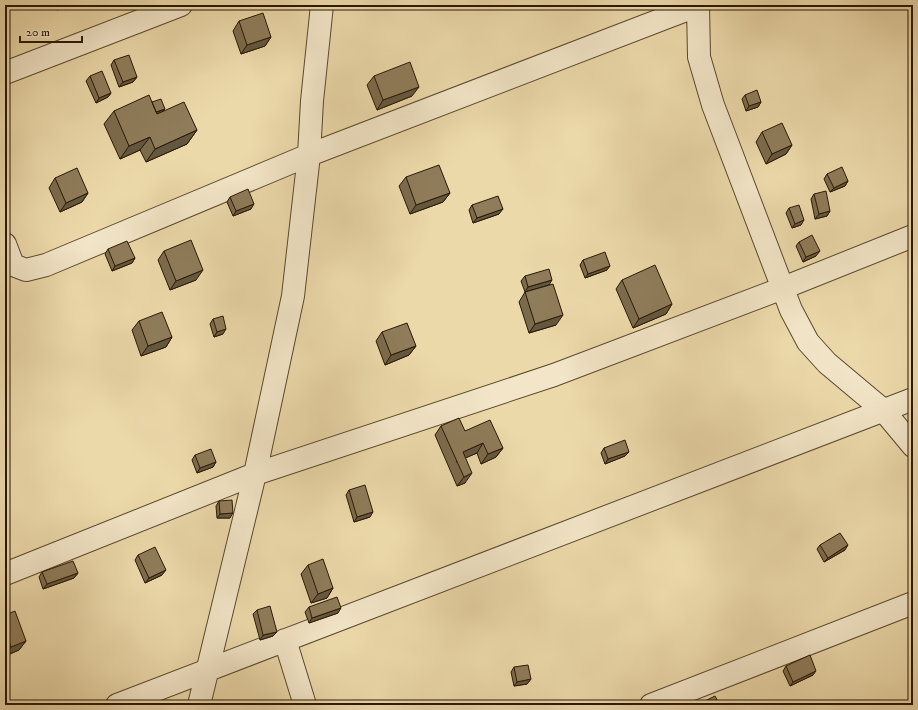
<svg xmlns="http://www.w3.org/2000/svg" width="918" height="710" viewBox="0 0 918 710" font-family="'IM FELL DW Pica',serif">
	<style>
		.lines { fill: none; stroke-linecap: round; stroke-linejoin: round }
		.minor-casing { stroke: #5a482d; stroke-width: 24 }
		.minor { stroke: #f3e6c8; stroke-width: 22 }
		.wall { fill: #7b6b4d; stroke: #2a1803 }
		.shaded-wall { fill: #64573f; stroke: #2a1803 }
		.building { fill: #8f7c5a; stroke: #2a1803 }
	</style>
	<rect width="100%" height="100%" fill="#ecd9aa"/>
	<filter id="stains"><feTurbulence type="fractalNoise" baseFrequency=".005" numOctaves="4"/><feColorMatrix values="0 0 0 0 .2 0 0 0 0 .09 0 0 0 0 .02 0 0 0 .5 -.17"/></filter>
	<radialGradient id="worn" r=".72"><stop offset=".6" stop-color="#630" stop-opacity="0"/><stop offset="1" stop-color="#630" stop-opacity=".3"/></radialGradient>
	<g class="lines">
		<g class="minor-casing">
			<path id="minor" d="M698,5L699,57L713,105L791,310L808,342L827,363L883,410L913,446
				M5,73L181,5
				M5,244L13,265L26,270L46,265L309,155L699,5
				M5,574L255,474L554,375L783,288L913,236
				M285,640L305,705
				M117,705L913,399
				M199,705L255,474L293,296L309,155L312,101L322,5
				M651,705L913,603"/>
		</g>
		<use href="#minor" class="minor"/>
	</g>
	<path class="wall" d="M56,5H71L57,10Z
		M239,21L271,37L265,46L241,54L233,31Z
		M114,60L137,77L133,82L119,87L111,65Z
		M90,76L111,93L108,97L96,103L86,81Z
		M374,76L412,96L377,110L367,85Z
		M745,95L761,102L758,107L746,111L742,99Z
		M152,102L163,111L197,130L187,144L146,162L140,150L120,159L104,124L114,111Z
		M762,132L792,145L786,154L766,164L756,142Z
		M827,174L848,181L845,186L830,192L824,179Z
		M406,177L450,193L443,202L410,214L399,186Z
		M55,178L88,193L82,202L60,212L49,188Z
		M814,194L830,211L827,216L815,219L811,199Z
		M230,197L251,209L233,216L227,202Z
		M472,205L499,214L473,223L469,210Z
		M789,208L801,225L792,228L786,213Z
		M799,242L816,256L803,262L796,246Z
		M108,249L135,258L132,263L112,271L105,254Z
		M164,251L196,280L170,290L158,260Z
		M583,260L607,270L585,278L580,265Z
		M525,276L549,285L525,292L521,281Z
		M622,280L672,304L666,314L633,328L616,289Z
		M525,292L556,325L529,333L519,302Z
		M213,319L223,334L214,337L210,324Z
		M139,321L172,337L166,347L141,356L132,330Z
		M382,332L416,346L409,355L385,365L376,341Z
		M441,426L465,431L503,448L496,457L481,464L477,453L465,458V483L457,486L435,435Z
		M604,448L629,452L625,456L605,464L601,453Z
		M195,455L216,462L213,467L197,473L192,460Z
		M349,490L370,517L354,522L346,495Z
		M219,501L230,518H217L216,506Z
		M820,545L845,550L824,562L817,549Z
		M138,555L162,575L145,583L135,560Z
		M308,565L333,588L327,598L311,603L301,574Z
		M42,572L78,573L74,578L43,589L39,577Z
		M309,607L338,613L309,623L305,612Z
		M257,610L277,632L273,636L260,640L253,614Z
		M5,615L26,641L19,650L5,656Z
		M786,666L813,675L790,686L783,671Z
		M514,667L531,679L527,684L514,686L511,672Z"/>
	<path class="shaded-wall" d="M61,5H71L57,10Z
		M99,5H103L97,7Z
		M271,37L265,46L241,54L247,45Z
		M137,77L133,82L119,87L123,82Z
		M419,87L412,96L377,110L383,100Z
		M111,93L108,97L96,103L99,98Z
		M761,102L758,107L746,111L749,106Z
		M165,109L161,113L150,115Z
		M197,130L187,144L146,162L155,149Z
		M150,137L140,150L120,159L129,146Z
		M792,145L786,154L766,164L772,154Z
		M848,181L845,186L830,192L834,188Z
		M88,193L82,202L60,212L66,203Z
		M450,193L443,202L410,214L416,205Z
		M254,204L251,209L233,216L236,211Z
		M503,209L499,214L473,223L477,218Z
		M830,211L827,216L815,219L819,214Z
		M804,220L801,225L792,228L795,224Z
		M820,251L816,256L803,262L806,257Z
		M135,258L132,263L112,271L115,266Z
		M610,266L607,270L585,278L588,274Z
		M203,270L196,280L170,290L176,281Z
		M552,280L549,285L525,292L528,287Z
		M672,304L666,314L633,328L639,319Z
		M563,315L556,325L529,333L535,324Z
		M226,329L223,334L214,337L217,332Z
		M172,337L166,347L141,356L148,346Z
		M416,346L409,355L385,365L391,355Z
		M483,443L477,453L456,462L463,452Z
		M503,448L496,457L481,464L488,454Z
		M629,452L625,456L605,464L608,459Z
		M216,462L213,467L197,473L200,468Z
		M472,473L465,483L457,486L464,477Z
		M373,512L370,517L354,522L357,517Z
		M233,513L230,518H217L220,514Z
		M848,545L845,550L824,562L828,558Z
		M166,570L162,575L145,583L149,578Z
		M78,573L74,578L43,589L47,584Z
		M333,588L327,598L311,603L318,594Z
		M341,608L338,613L309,623L312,618Z
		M277,632L273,636L260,640L263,635Z
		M26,641L19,650L5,656L11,647Z
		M816,671L813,675L790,686L793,682Z
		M531,679L527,684L514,686L517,682Z"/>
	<path class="building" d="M263,13L271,37L247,45L239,21Z
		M129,55L137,77L123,82L114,60Z
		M410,62L419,87L383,100L374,76Z
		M102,71L111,93L99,98L90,76Z
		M757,90L761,102L749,106L745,95Z
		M5,92L8,100L5,101Z
		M149,95L157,114L184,102L197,130L155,149L150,137L129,146L114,111Z
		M161,99L165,109L156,112L152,102Z
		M782,123L792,145L772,154L762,132Z
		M439,165L450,193L416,205L406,177Z
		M842,167L848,181L834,188L827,174Z
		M77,168L88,193L66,203L55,178Z
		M248,189L254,204L236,211L230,197Z
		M826,191L830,211L819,214L814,194Z
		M498,196L503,209L477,218L472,205Z
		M799,205L804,220L795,224L789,208Z
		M812,235L820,251L806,257L799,242Z
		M191,240L203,270L176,281L164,251Z
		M127,241L135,258L115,266L108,249Z
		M605,252L610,266L588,274L583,260Z
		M655,265L672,304L639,319L622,280Z
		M549,269L552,280L528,287L525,276Z
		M553,284L563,315L535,324L525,292Z
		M162,312L172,337L148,346L139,321Z
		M223,316L226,329L217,332L213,319Z
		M407,323L416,346L391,355L382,332Z
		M459,418L465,431L490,420L503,448L488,454L483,443L463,452L472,473L464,477L441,426Z
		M625,440L629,452L608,459L604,448Z
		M211,449L216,462L200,468L195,455Z
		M365,485L373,512L357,517L349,490Z
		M232,500L233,513L220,514L219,501Z
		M840,533L848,545L828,558L820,545Z
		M155,547L166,570L149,578L138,555Z
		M323,559L333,588L318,594L308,565Z
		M73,561L78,573L47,584L42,572Z
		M337,597L341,608L312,618L309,607Z
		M270,606L277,632L263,635L257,610Z
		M15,611L26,641L11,647L5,631V615Z
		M810,655L816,671L793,682L786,666Z
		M528,665L531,679L517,682L514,667Z
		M715,696L720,705H702L701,703Z"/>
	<rect width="918" height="710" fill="none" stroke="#ecd9aa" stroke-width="20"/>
	<rect x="6" y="6" width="906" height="698" fill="none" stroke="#2a1803" stroke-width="2"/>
	<rect x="10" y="10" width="898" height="690" fill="none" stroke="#2a1803"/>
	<path d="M20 36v6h62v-6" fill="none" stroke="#2a1803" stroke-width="2"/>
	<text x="26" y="36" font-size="12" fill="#2a1803" stroke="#f3e6c8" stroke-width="3" paint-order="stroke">20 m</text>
	<rect width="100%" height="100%" filter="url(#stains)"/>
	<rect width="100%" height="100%" fill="url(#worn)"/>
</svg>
